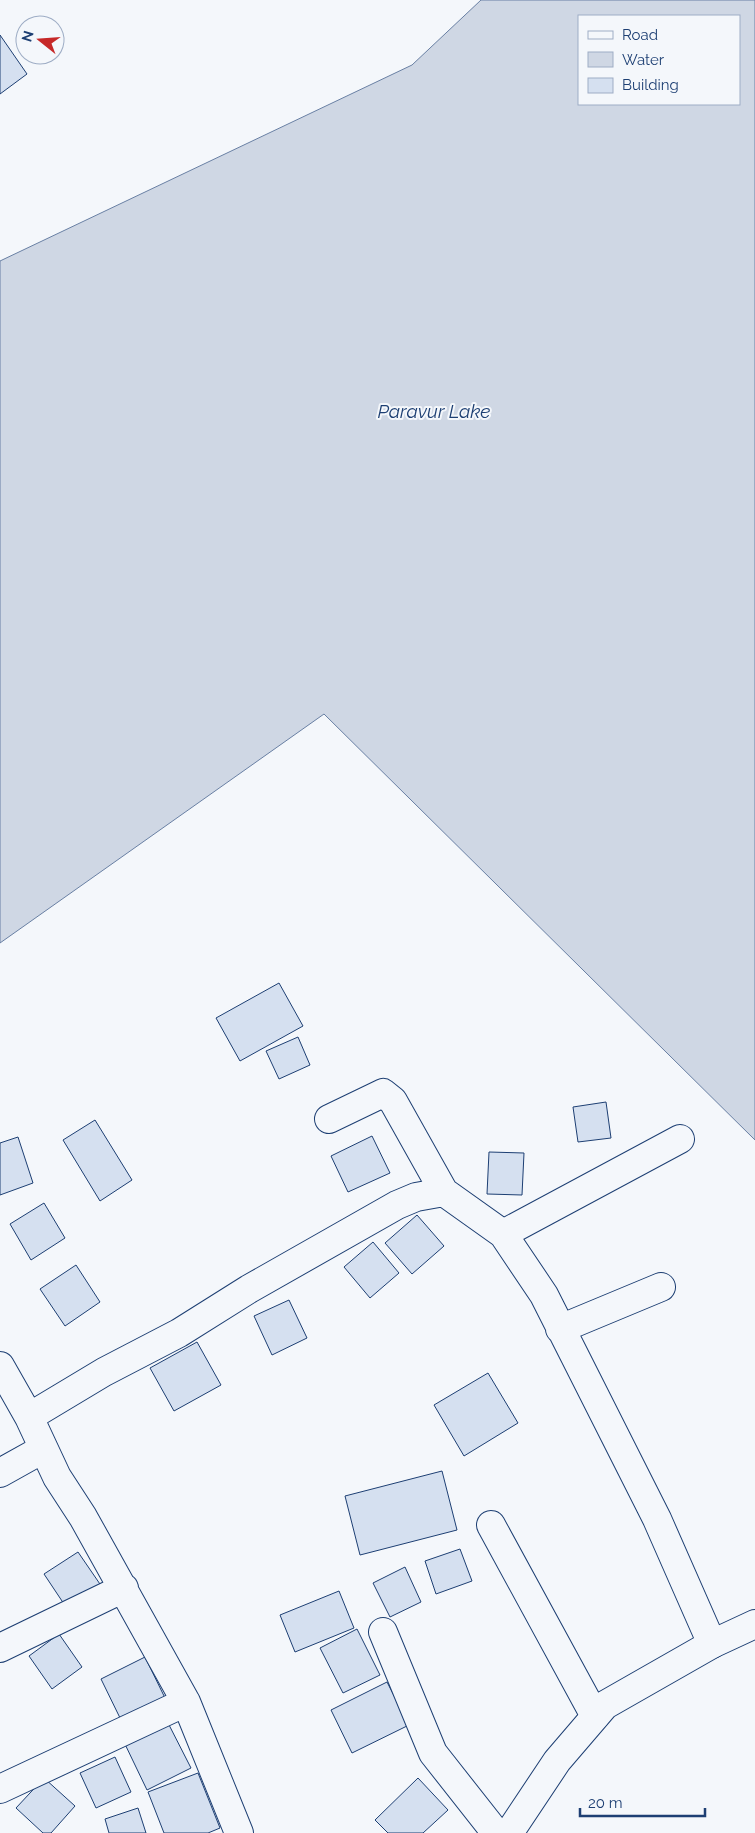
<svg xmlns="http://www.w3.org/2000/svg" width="755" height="1833" viewBox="0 0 755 1833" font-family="Raleway,sans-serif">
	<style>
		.water { fill: #cfd7e4; stroke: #687fa3; fill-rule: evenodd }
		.building { fill: #d5e0f0; stroke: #1d3f73 }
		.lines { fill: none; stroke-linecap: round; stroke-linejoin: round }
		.minor-casing { stroke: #1d3f73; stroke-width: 30 }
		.secondary-casing { stroke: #1d3f73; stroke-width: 30 }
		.minor { stroke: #f4f7fb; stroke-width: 28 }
		.secondary { stroke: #f4f7fb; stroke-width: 28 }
		.labels { text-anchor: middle; stroke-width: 4; stroke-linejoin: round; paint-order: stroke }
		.water-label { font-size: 19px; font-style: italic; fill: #1d3f73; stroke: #f4f7fb }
	</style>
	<rect width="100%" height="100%" fill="#f4f7fb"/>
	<path class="water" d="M481,0H755V1140L324,714L0,943V261L412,65ZM579,16H739V104H579Z"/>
	<path class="building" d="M0,35L27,74L0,94Z
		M279,983L303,1026L240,1061L216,1018Z
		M298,1037L310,1065L279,1079L266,1051Z
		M606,1102L611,1138L578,1142L573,1107Z
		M95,1120L132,1180L100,1201L63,1140Z
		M372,1136L390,1173L348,1192L331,1156Z
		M18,1137L33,1183L0,1195V1143Z
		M489,1152L524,1153L522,1195L487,1194Z
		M44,1203L65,1238L31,1260L10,1224Z
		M417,1215L444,1246L412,1274L385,1243Z
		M373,1242L399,1273L370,1298L344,1267Z
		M76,1265L100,1302L65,1326L40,1289Z
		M289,1300L307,1338L272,1355L254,1316Z
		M197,1342L221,1385L174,1411L150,1368Z
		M488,1373L518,1423L464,1456L434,1405Z
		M442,1471L457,1530L360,1555L345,1496Z
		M460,1549L472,1581L436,1594L425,1561Z
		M78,1552L102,1587L68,1610L44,1574Z
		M405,1567L421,1602L390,1617L373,1583Z
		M339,1591L354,1628L295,1652L280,1615Z
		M357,1629L380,1675L343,1693L320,1648Z
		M59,1634L82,1667L52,1689L29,1656Z
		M145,1657L166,1700L122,1722L101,1679Z
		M387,1682L409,1725L352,1753L331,1710Z
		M166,1719L191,1768L147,1790L123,1740Z
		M115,1757L131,1792L96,1808L80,1773Z
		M198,1773L220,1828L208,1833H164L148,1792Z
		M44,1778L75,1806L51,1833H43L16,1808Z
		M418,1778L448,1810L423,1833H388L375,1820Z
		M138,1808L146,1833H109L105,1819Z"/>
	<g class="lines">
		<g class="minor-casing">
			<path id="minor" d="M329,1119L383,1093L393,1101L444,1192
				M503,1234L680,1139
				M560,1329L661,1287
				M0,1366L29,1417L57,1477L83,1517L186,1702L239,1833
				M29,1417L104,1372L179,1333L249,1289L397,1205L416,1197L444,1192L503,1234L544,1295L657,1519L712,1644
				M0,1473L43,1449
				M491,1525L595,1716
				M383,1632L433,1753L496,1833
				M0,1648L124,1588
				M0,1789L186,1702"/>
		</g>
		<g class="secondary-casing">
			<path id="secondary" d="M509,1833L557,1761L605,1705L712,1644L755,1624"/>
		</g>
		<use href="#minor" class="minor"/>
		<use href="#secondary" class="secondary"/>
	</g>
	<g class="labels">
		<g class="water-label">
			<text x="434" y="418">Paravur Lake</text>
		</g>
	</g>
	<rect x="578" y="15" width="162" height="90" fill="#f4f7fb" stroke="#9eadc5"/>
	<rect x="588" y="31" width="25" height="8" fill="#f4f7fb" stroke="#9eadc5"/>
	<text x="622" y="40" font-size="15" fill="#1d3f73">Road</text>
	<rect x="588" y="52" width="25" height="15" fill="#cfd7e4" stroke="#9eadc5"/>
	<text x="622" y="65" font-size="15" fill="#1d3f73">Water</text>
	<rect x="588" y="78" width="25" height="15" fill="#d5e0f0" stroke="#9eadc5"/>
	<text x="622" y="90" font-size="15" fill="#1d3f73">Building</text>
	<g transform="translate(40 40) rotate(287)"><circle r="24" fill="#f4f7fb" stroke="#9eadc5"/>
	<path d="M0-4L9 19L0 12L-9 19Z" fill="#c62828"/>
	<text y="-8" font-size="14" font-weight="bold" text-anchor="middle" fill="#1d3f73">N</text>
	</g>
	<path d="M580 1808v8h125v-8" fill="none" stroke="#1d3f73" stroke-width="2.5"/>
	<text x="588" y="1808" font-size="15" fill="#1d3f73" stroke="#f4f7fb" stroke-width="4" paint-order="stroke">20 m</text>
</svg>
